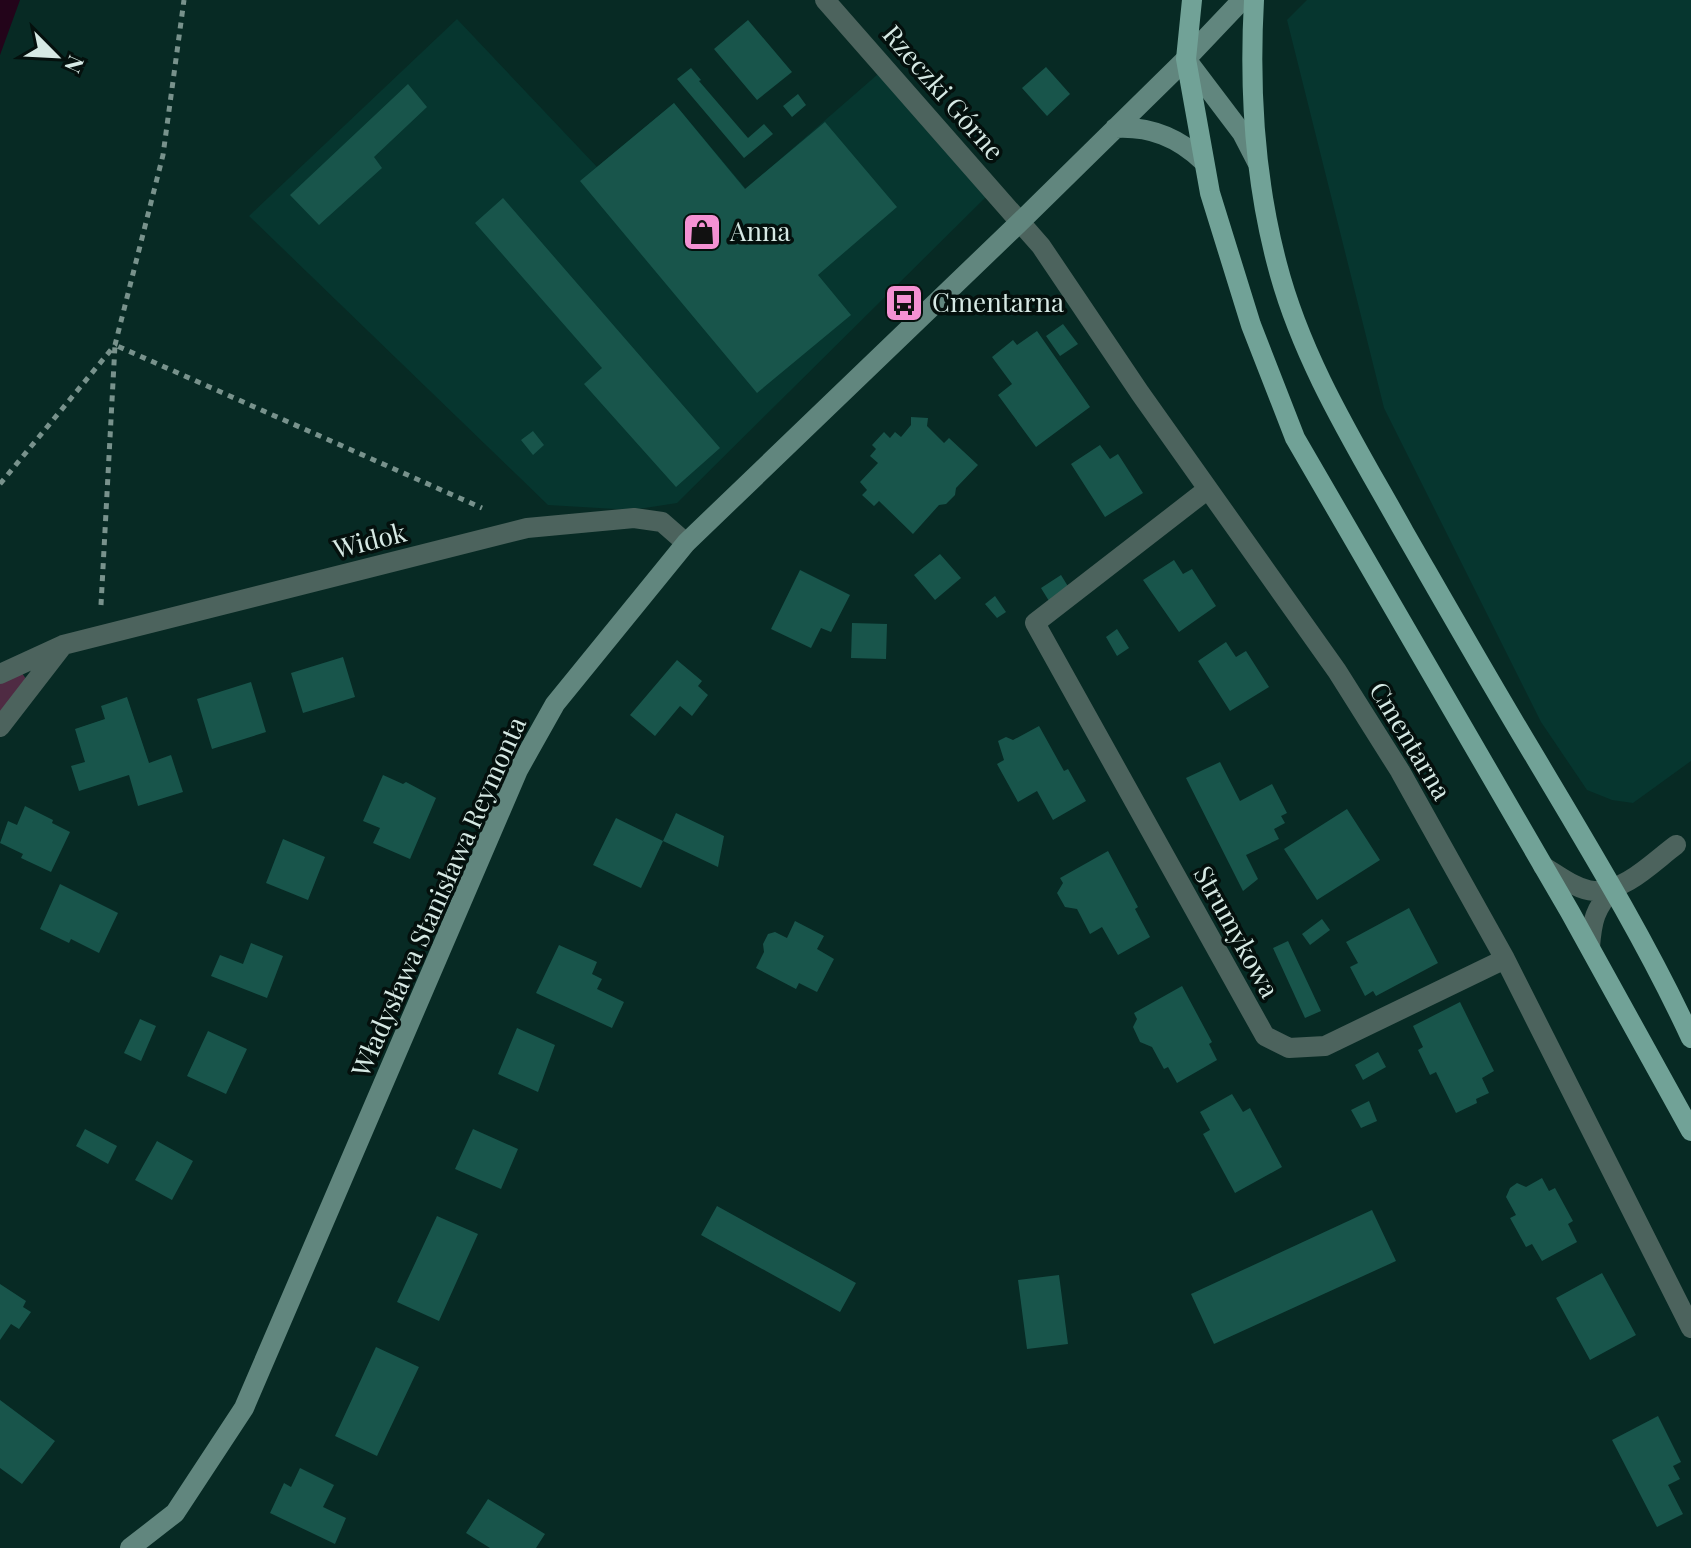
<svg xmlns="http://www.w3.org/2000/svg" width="1691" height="1548" viewBox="0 0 1691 1548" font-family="'Playfair Display',serif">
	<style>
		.built { fill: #06362f }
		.green { fill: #4f2b43 }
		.water { fill: #23041a }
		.building { fill: #18554b }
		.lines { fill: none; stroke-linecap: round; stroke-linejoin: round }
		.path { stroke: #78928c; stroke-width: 5; stroke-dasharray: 6 6; stroke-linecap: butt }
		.street { stroke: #4c635d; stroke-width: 20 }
		.secondary { stroke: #61867e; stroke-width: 20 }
		.primary { stroke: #71a297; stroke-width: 20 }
		.labels { text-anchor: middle; stroke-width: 7; stroke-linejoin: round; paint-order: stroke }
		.street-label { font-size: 26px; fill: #d6e9e4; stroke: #04100d }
		.poi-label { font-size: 26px; fill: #d6e9e4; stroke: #04100d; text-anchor: start }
	</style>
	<rect width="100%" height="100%" fill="#072a24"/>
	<path class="built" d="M1307,0H1691V761L1633,803L1612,800L1587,790L1541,722L1384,408L1287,20Z
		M457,19L597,167L674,103L746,189L885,68L993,190L677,503L632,510L548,505L249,216Z"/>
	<path class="green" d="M17,666L31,686L0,727V674Z"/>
	<path class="water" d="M0,0H20L0,55Z"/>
	<path class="building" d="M748,20L792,72L757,100L714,49Z
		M1046,67L1070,94L1047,116L1022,88Z
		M691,68L701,80L699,81L748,138L764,124L773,134L744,158L677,79Z
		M408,84L427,107L374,157L382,168L319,225L290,195Z
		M798,94L806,105L792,117L783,106Z
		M674,103L745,189L825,122L897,207L818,275L851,315L757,393L580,181Z
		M503,198L720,448L676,487L584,384L602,368L475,223Z
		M1063,324L1078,344L1060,356L1046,336Z
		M1037,331L1090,407L1036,447L998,395L1012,384L992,357L1013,340L1017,345Z
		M911,417L928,418L927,426L944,443L949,438L978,465L956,488L955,495L946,504L939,505L913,534L879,501L874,506L862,495L867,490L860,482L878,463L870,456L876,449L872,445L884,432L890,438L895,432L901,437L911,425Z
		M533,431L544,445L533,455L521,440Z
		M1100,445L1110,459L1118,454L1143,493L1105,517L1071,464Z
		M940,554L961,578L935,600L914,575Z
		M1174,560L1183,574L1192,569L1216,606L1179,632L1143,580Z
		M800,570L850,595L831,632L821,628L811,648L771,629Z
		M1061,575L1069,588L1049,601L1041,588Z
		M995,596L1006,612L997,618L985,604Z
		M852,623L887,624L886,659L851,658Z
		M1117,629L1129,648L1117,656L1106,637Z
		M1226,642L1236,657L1246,651L1269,687L1230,711L1198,661Z
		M343,657L355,697L303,713L291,673Z
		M677,660L702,681L698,686L708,695L692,716L680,706L655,736L630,715Z
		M251,682L266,732L212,749L197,699Z
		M127,697L149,763L171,755L183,792L138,806L129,775L79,791L71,766L85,762L75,729L105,719L101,706Z
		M1039,726L1064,771L1068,769L1086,801L1053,820L1037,791L1018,802L997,764L1004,760L998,741L1006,737L1013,740Z
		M1220,762L1240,801L1272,784L1287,813L1281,816L1285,823L1274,829L1279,839L1246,855L1258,879L1243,891L1186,778Z
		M383,775L403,784L406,782L436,798L410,859L373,843L380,828L363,821Z
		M25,806L53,820L52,823L70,832L51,872L21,858L23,854L0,843L8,821L17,825Z
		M1347,809L1380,860L1317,900L1284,849Z
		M676,813L724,836L718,867L663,841Z
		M616,818L663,841L641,888L593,865Z
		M283,839L325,857L308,900L266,883Z
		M1108,851L1138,907L1135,909L1150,937L1118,955L1102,927L1090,934L1077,909L1065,907L1057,893L1063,883L1060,878Z
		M60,884L118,913L99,953L71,939L69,943L40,929Z
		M1409,908L1438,963L1376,996L1373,991L1365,996L1350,967L1358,963L1346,942Z
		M1322,919L1330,930L1310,945L1302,934Z
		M795,921L824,936L817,949L834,959L817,992L799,983L796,989L756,968L764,952L763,944L768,934L775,932L787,938Z
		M1288,941L1321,1011L1305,1018L1273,948Z
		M251,943L283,956L267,998L211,976L220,955L243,964Z
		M559,945L597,962L592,974L602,979L597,989L624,1002L612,1028L536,993Z
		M1182,986L1212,1042L1209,1044L1217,1060L1177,1083L1168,1067L1164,1069L1152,1047L1140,1042L1133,1027L1137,1019L1134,1013Z
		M1460,1002L1494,1071L1482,1078L1489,1093L1476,1099L1477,1103L1456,1113L1436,1072L1430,1075L1418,1050L1423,1047L1413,1026Z
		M140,1019L156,1026L141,1061L124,1053Z
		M517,1028L555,1045L538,1092L498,1074Z
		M208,1031L247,1049L226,1094L187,1076Z
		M1378,1052L1386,1067L1363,1080L1355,1065Z
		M1232,1094L1243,1112L1250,1108L1282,1167L1235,1193L1203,1134L1210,1130L1200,1112Z
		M1369,1101L1377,1121L1361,1128L1351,1110Z
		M85,1129L117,1146L108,1164L76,1146Z
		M473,1129L518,1149L501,1189L455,1169Z
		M157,1141L193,1161L172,1200L135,1180Z
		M1542,1178L1549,1191L1555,1188L1573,1221L1568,1224L1577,1242L1542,1261L1532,1244L1526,1247L1510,1218L1516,1215L1506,1197L1510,1188L1517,1183L1526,1187Z
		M717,1206L856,1283L840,1312L701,1235Z
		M1372,1210L1396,1261L1214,1344L1191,1294Z
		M437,1216L478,1234L439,1321L397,1302Z
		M1602,1273L1636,1335L1590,1360L1556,1298Z
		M1059,1275L1068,1344L1027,1349L1018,1280Z
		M0,1284L26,1301L23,1307L31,1312L19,1329L11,1324L0,1340Z
		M376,1347L419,1367L377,1456L335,1436Z
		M0,1400L55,1441L22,1484L0,1468Z
		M1658,1416L1681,1462L1673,1466L1680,1479L1668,1485L1683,1514L1657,1527L1612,1440Z
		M300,1468L334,1485L323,1507L346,1518L335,1544L270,1513L284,1483L291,1487Z
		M488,1499L545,1534L536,1548H490L466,1533Z"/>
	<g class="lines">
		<path class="path" d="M0,484L115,345L163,155L184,0
			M101,605L115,345L482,508"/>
		<path class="street" d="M825,0L1041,246L1140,393L1337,671L1400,771L1505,959L1691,1328
			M1208,489L1035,623L1265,1036L1289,1048L1325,1046L1505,959
			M0,674L63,645L527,528L634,518L662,522L686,543
			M0,727L61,648
			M1543,866C1558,875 1577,890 1594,891C1624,893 1654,861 1676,845
			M1590,947C1592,920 1595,909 1613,888"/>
		<path class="secondary" d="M1186,59L1242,133L1257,162
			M1115,128C1150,126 1178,137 1204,162
			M130,1548L175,1513L244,1408L518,770L555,704L686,543L1021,221L1186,59L1242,0"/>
		<path class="primary" d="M1192,0L1186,59L1210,193L1251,325L1295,438L1570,912L1691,1131
			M1254,0C1249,90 1254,177 1277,264C1302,361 1356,446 1404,532C1446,605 1488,679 1532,752C1588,846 1645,939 1691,1038"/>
	</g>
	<defs>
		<g id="shop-square" transform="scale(2)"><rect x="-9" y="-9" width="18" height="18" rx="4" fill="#f491d3" stroke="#04100d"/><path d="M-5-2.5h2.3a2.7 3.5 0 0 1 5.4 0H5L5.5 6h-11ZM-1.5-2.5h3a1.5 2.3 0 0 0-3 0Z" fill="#111"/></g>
		<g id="bus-square" transform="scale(2)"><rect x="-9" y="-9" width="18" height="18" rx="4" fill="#f491d3" stroke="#04100d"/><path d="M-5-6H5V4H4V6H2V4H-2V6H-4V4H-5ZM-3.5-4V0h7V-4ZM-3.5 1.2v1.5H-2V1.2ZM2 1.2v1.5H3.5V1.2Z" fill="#111"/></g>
	</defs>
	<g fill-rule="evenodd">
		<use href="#shop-square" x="702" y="232"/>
		<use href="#bus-square" x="904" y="303"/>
	</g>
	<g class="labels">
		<g class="street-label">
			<text transform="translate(943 93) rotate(49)" y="9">Rzeczki Górne</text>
			<text transform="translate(370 541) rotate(-14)" y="9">Widok</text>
			<text transform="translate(1410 741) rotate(59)" y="9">Cmentarna</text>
			<text transform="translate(439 897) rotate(-66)" y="9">Władysława Stanisława Reymonta</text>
			<text transform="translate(1236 932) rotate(61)" y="9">Strumykowa</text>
		</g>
		<g class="poi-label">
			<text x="730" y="241">Anna</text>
			<text x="932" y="312">Cmentarna</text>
		</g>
	</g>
	<g transform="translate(56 56) rotate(114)" stroke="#04100d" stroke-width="6" paint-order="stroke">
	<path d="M0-6L14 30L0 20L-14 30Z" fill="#d6e9e4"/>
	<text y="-12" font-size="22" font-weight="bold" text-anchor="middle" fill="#d6e9e4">N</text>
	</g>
</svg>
